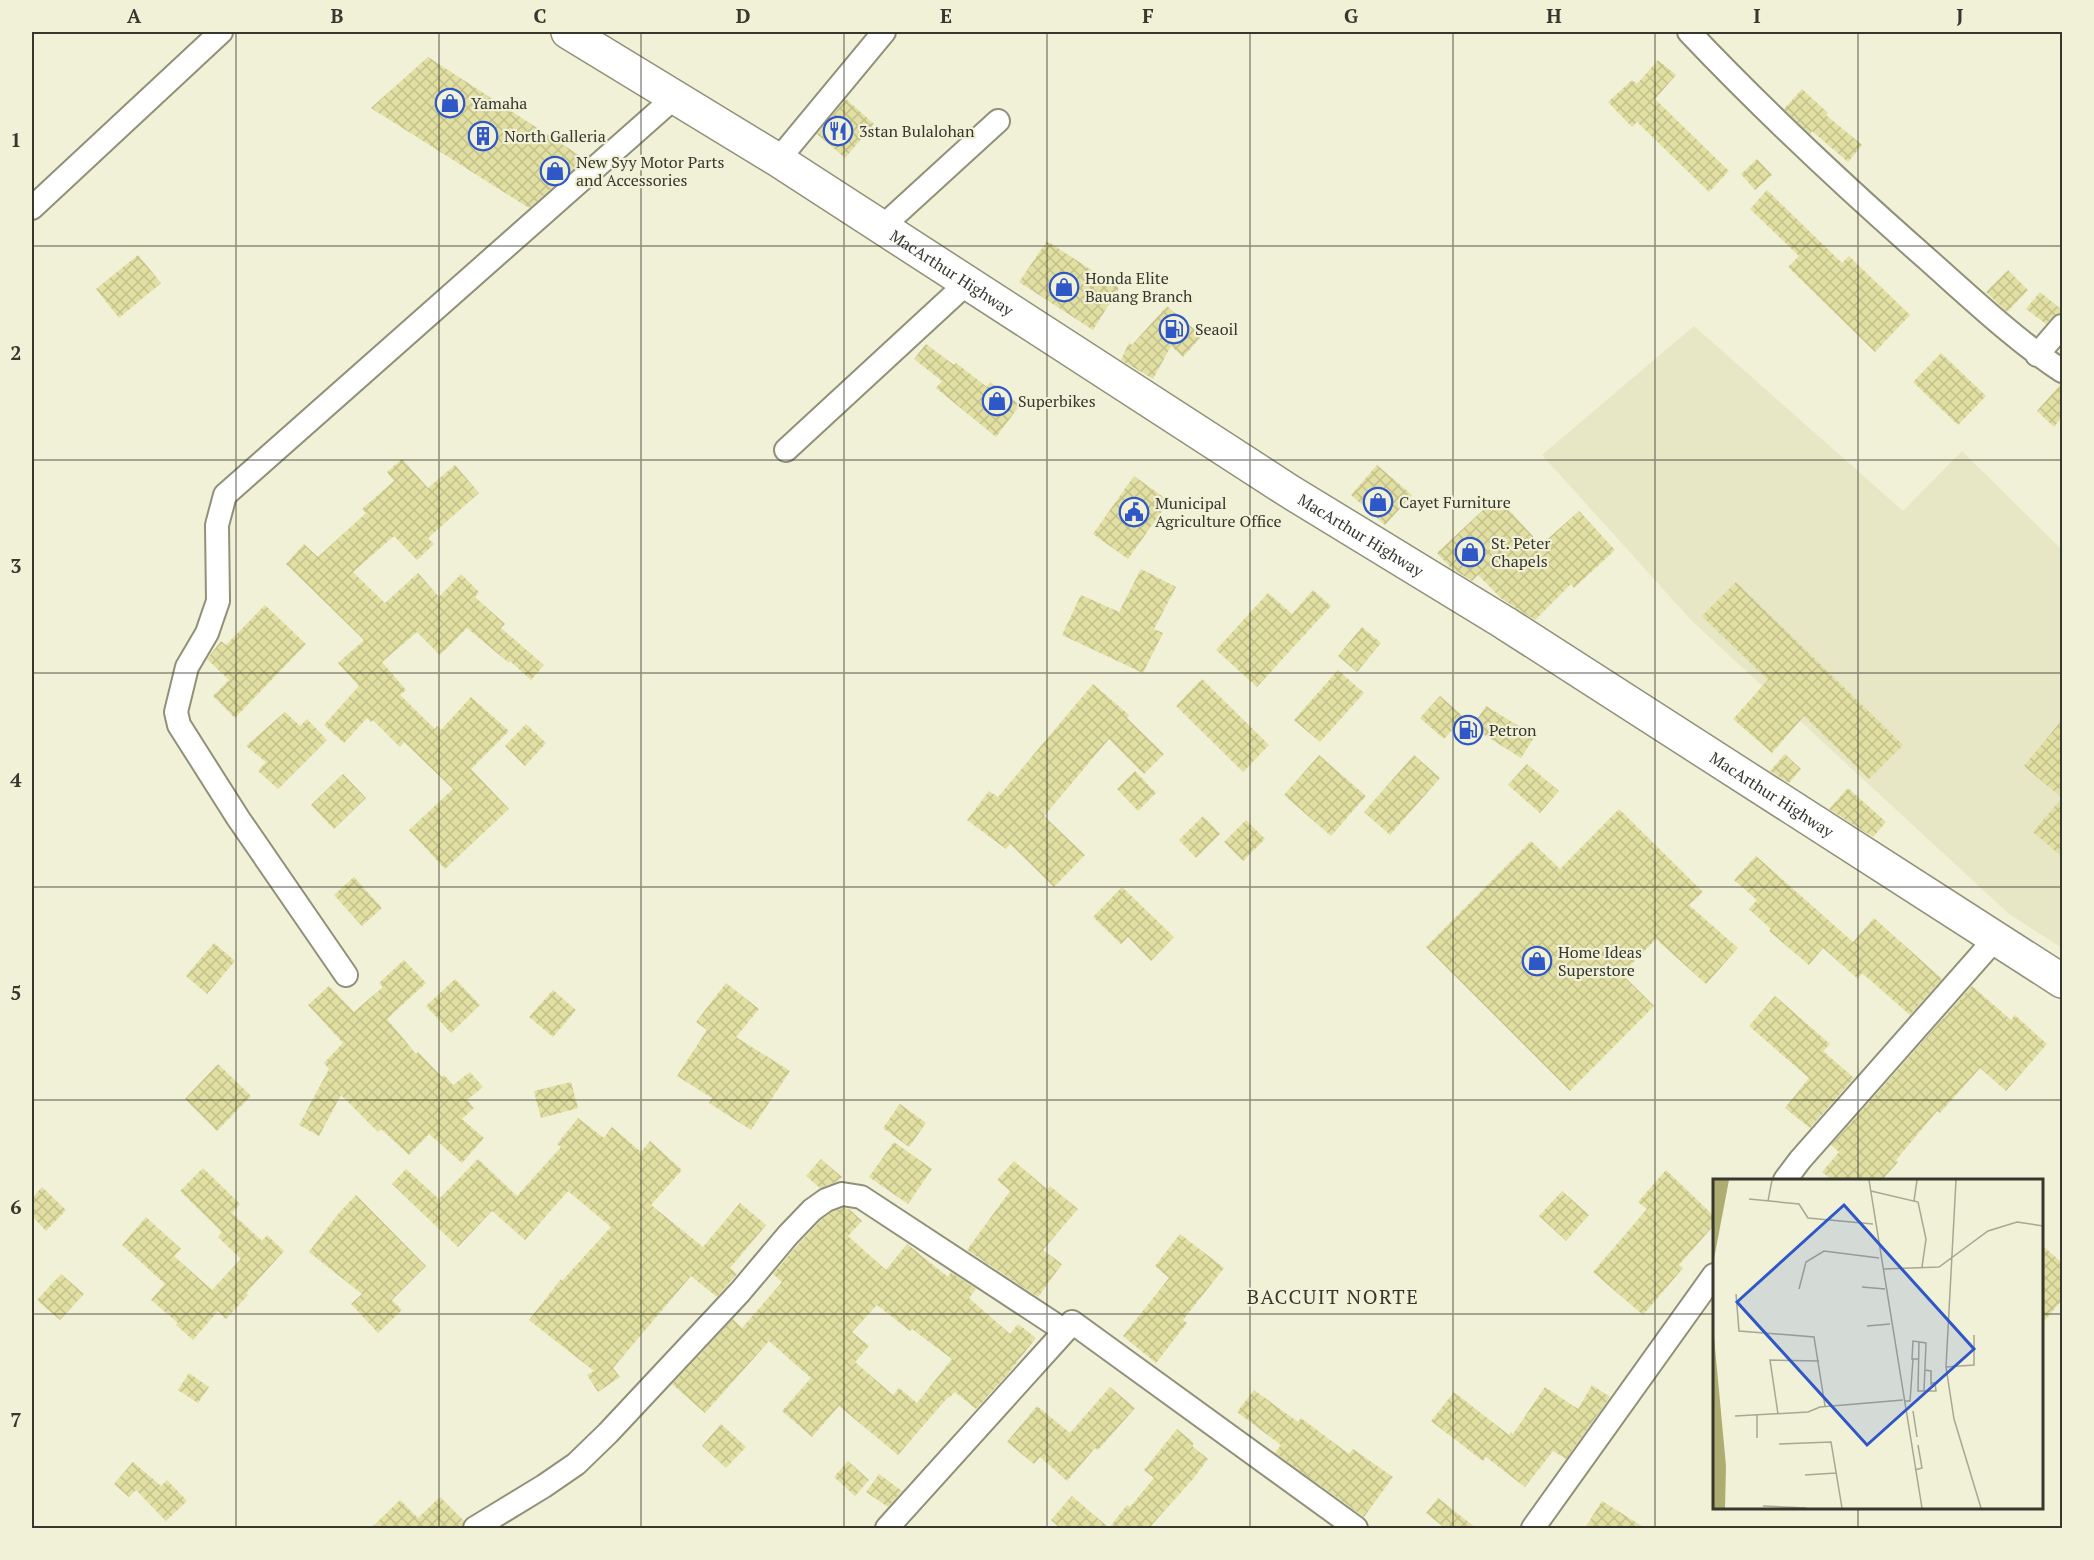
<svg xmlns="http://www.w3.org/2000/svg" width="2094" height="1560" viewBox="0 0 2094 1560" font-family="'PT Serif',serif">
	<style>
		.built { fill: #e7e6c5 }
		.building { fill: url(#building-cross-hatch); fill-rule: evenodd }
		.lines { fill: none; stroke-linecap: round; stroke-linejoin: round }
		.street-casing { stroke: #919179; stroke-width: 26 }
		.highway-casing { stroke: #919179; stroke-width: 36 }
		.street { stroke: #fff; stroke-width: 22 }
		.highway { stroke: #fff; stroke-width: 33 }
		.grid { fill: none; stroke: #37372d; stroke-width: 1.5; stroke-opacity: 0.55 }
		.labels { text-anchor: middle; stroke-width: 4.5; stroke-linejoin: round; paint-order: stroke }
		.poi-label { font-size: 16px; fill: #37372d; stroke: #f1f1d8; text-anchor: start }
		.street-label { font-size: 16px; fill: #37372d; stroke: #f1f1d8 }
		.quarter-label { font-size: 20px; letter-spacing: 1.5px; fill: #37372d; stroke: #f1f1d8 }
		.inset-road { fill: none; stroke: #a7a794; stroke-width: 1.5 }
		.view { fill: #3057c7; fill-opacity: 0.15; stroke: #3057c7; stroke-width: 3 }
		.inset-edge { fill: none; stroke: #37372d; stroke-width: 3 }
		.neatline { fill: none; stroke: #37372d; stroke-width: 2 }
		.grid-label { font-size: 20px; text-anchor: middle; font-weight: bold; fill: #37372d }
	</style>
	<defs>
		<pattern id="building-cross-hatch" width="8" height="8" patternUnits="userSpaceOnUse" patternTransform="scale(1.5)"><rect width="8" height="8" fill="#e1dfa1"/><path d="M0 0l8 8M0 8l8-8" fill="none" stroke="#c2c08b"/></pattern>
	</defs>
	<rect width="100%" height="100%" fill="#f1f1d8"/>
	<path class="built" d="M1694,326L1903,511L1962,451L2062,550V948L2009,914L1692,621L1542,455Z"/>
	<path class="building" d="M428,57L585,159L529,208L371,108Z
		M1658,60L1676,75L1655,99L1729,171L1709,192L1637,122L1632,127L1608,102L1632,80L1637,84Z
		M1802,89L1828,113L1826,115L1862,145L1848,162L1812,131L1810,134L1784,109Z
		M846,99L874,124L845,158L817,134Z
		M1757,159L1772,175L1755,190L1741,174Z
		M1767,190L1842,263L1849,256L1910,315L1875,352L1788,267L1799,256L1750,209Z
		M1047,241L1119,288L1093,330L1019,282Z
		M138,255L161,283L119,318L96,289Z
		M2008,270L2028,290L2007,312L1986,292Z
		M2040,292L2062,310V313L2052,317L2046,324L2026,309Z
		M1167,306L1202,336L1183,357L1171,346L1153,379L1121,360L1129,343L1132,345Z
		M926,344L954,365L956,363L987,387L990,382L1020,405L996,437L936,388L942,381L914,359Z
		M1941,353L1986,396L1958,425L1913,382Z
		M2061,384H2062V417L2054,427L2037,411Z
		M402,459L428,488L455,465L479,493L428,538L434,544L417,560L394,536L353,572L385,603L418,573L439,597L461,574L479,592L475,597L505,624L501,628L544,665L531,680L510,661L509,663L467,628L440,655L417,632L382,662L406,690L400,695L435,729L437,726L441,730L471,697L509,731L471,769L509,809L445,869L409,830L453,789L404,742L400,747L373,720L371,722L367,718L344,743L324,725L359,686L338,663L364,640L286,564L304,544L318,557L366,513L362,509L394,481L387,472Z
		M1377,465L1412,495L1385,525L1351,495Z
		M1134,476L1169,501L1128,559L1093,534Z
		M1497,497L1541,545L1579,511L1615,550L1574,588L1571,584L1535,620L1502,599L1478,575L1472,581L1450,567L1437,553Z
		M1141,569L1176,587L1154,629L1163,633L1143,673L1062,635L1081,595L1119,612Z
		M1736,582L1903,745L1869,779L1804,716L1772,753L1733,719L1768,680L1702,616Z
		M1313,590L1331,606L1257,687L1216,650L1268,593L1292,614Z
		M265,605L306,644L235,718L213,696L229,680L207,659L221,641L226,645Z
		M1362,627L1381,643L1357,672L1338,656Z
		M1338,670L1364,693L1320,742L1294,720Z
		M1202,679L1269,745L1243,772L1176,706Z
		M1093,684L1129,715L1127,718L1164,754L1144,774L1109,739L1044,816L1085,855L1054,887L1010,844L1006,849L967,820L989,791L998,797Z
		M1440,696L1464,717L1444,739L1420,718Z
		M1486,706L1535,736L1521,758L1472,727Z
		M285,712L300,726L307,719L327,740L278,789L258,771L266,762L246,746Z
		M2062,720V857L2033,832L2062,798L2024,766Z
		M526,724L546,743L525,766L505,746Z
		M1785,754L1801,769L1789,783L1770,771Z
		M1319,755L1366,796L1331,836L1284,795Z
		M1414,755L1440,778L1390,835L1364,812Z
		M1527,764L1559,791L1540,813L1508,785Z
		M1135,771L1156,793L1138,811L1117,789Z
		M343,774L366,798L334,829L311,805Z
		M1848,788L1886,822L1873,837L1829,809Z
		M1619,809L1703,892L1689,905L1738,948L1706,984L1656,939L1622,974L1654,1006L1570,1091L1426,947L1531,841L1560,869Z
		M1203,816L1220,834L1196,858L1179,840Z
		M1246,820L1265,839L1243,861L1224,842Z
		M1756,856L1853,942L1874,918L1942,979L1910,1015L1862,973L1858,979L1823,948L1809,965L1769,931L1771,929L1749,909L1757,900L1734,880Z
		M354,877L382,908L362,926L334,895Z
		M1122,887L1174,937L1151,961L1128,937L1121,944L1093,917Z
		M214,943L235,961L207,994L186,976Z
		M404,960L426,983L387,1019L416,1054L418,1052L442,1077L444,1075L453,1085L470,1072L483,1087L467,1100L474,1108L462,1119L484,1138L462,1163L429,1134L409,1155L381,1129L378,1132L341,1095L319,1136L299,1125L329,1069L324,1063L343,1043L308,1005L329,986L354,1012L383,987L379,983Z
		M455,979L480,1005L451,1033L426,1006Z
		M726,983L759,1009L736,1037L790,1071L751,1130L709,1103L712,1098L677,1076L707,1030L696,1022Z
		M1972,986L2011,1020L2015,1015L2047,1044L2006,1091L1980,1068L1940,1113L1937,1111L1896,1160L1898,1162L1882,1180H1832L1822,1172L1839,1152L1831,1145Z
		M553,990L576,1010L553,1037L529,1017Z
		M1775,996L1830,1044L1823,1051L1854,1078L1810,1128L1785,1108L1809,1078L1749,1026Z
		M218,1064L251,1096L217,1131L185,1099Z
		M571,1082L578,1108L541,1118L534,1091Z
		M900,1104L926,1123L909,1147L883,1128Z
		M578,1118L604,1138L612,1127L641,1152L650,1141L682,1170L651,1205L703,1247L740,1203L766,1225L730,1268L737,1274L717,1297L691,1276L613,1368L620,1377L598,1392L587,1375L594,1371L529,1320L561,1279L562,1281L611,1227L568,1191L525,1240L492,1211L458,1247L392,1184L406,1169L439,1199L478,1159L517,1196L561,1147L557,1144Z
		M894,1142L932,1169L908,1204L869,1177Z
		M821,1159L842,1177L838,1181L820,1188L806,1176Z
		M1014,1161L1047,1189L1050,1186L1078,1209L1043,1250L1062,1264L1038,1297L967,1250L1010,1191L997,1180Z
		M203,1168L240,1204L232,1213L262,1241L267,1235L284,1251L246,1293L248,1295L226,1319L218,1311L193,1340L176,1325L178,1323L151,1300L165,1284L122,1245L146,1217L181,1249L174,1256L212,1290L241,1259L218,1237L222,1232L180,1191Z
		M1666,1170L1714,1216V1225L1679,1265L1683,1268L1643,1315L1593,1272L1647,1209L1638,1202Z
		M42,1187L66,1210L46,1231L32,1216V1198Z
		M1562,1191L1589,1215L1566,1241L1539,1216Z
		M356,1195L426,1266L392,1300L402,1310L378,1333L351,1304L362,1294L309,1252L338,1214Z
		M843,1208L849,1209L862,1221L848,1236L886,1270L907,1244L948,1277L951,1272L976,1289L969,1298L1010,1334L1018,1324L1036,1338L1006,1376L976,1409L955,1392L949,1398L948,1397L898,1455L839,1406L812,1437L782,1411L811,1378L769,1341L705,1413L672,1384L733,1319L742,1328L782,1282L773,1274L795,1248L821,1220L832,1212ZM877,1305L910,1331L912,1329L952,1359L917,1403L899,1388L893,1395L855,1362L869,1346L852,1332Z
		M1180,1234L1224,1268L1183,1320L1187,1323L1156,1363L1123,1336L1169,1278L1155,1266Z
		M2042,1245L2062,1263V1300L2042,1324Z
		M61,1274L84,1294L60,1320L37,1300Z
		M189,1373L209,1387L198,1403L178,1390Z
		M1592,1385L1610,1397L1566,1459L1553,1451L1525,1487L1486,1457L1483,1461L1431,1421L1454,1392L1509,1435L1511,1432L1513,1434L1545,1387L1578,1409Z
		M1110,1387L1135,1408L1098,1450L1095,1448L1067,1481L1040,1457L1034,1464L1007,1442L1037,1406L1070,1433Z
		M1254,1390L1298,1422L1301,1418L1349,1454L1353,1449L1393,1477L1364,1517L1275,1453L1281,1445L1237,1412Z
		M721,1424L746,1447L726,1468L702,1446Z
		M1177,1429L1194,1443L1192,1446L1208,1459L1193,1479L1149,1528H1060L1051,1520L1072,1496L1109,1528L1127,1505L1130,1507L1154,1478L1144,1470Z
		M848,1461L869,1480L855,1496L834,1477Z
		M133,1462L161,1486L167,1480L187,1501L166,1521L136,1490L129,1497L114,1484Z
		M879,1474L902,1491L888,1507L866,1492Z
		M440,1497L464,1521L462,1528H371L400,1500L418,1518Z
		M1438,1498L1476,1528H1445L1426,1513Z
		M1602,1501L1645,1528H1585Z"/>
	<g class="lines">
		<g class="street-casing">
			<path id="street" d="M1689,32C1764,111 1843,185 1926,258C1970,297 2013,338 2062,371
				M778,160L884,32
				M32,208L221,32
				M882,227L998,121
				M2037,355L2062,326
				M786,450L967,283
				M346,975L238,818L179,725L176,712L187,667L207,633L218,601L217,525L225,495L675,97
				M1785,1180L1800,1160L1996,938
				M475,1528L544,1486L576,1464L608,1433L740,1292L788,1235L812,1210L826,1200L842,1194L861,1197L1065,1331L1072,1322L1356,1528
				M887,1528L1065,1331
				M1533,1528L1714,1275"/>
		</g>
		<g class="highway-casing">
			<g id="highway">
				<path id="s1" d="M568,32L778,160L1289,491L1505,623L2062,981"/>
			</g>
		</g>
		<use href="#street" class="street"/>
		<use href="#highway" class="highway"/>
	</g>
	<path class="grid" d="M236,32V1528M439,32V1528M641,32V1528M844,32V1528M1047,32V1528M1250,32V1528M1453,32V1528M1655,32V1528M1858,32V1180M32,246H2062M32,460H2062M32,673H2062M32,887H2062M32,1100H2062M32,1314H1714M2042,1314H2062M1858,1508V1528"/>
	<defs>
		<g id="shop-ring" transform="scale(1.5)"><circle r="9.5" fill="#f1f1d8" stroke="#3057c7" stroke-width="1.5"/><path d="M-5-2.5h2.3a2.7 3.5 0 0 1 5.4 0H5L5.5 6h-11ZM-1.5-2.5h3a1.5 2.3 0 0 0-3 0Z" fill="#3057c7"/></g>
		<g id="restaurant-ring" transform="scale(1.5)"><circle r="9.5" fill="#f1f1d8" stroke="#3057c7" stroke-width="1.5"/><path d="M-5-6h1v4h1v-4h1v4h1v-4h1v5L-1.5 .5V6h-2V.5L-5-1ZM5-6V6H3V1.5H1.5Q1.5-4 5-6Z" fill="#3057c7"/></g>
		<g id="building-ring" transform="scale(1.5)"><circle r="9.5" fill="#f1f1d8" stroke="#3057c7" stroke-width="1.5"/><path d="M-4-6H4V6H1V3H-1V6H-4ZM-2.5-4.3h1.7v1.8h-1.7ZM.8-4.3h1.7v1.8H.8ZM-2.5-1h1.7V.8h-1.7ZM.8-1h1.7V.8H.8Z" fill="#3057c7"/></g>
		<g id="fuel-ring" transform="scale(1.5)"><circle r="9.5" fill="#f1f1d8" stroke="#3057c7" stroke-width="1.5"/><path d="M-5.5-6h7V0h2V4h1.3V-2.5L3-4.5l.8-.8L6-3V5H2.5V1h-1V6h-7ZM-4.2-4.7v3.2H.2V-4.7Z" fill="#3057c7"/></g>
		<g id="civic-ring" transform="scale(1.5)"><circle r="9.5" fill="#f1f1d8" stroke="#3057c7" stroke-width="1.5"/><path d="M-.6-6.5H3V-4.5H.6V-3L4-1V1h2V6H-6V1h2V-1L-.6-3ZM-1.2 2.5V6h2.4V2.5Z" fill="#3057c7"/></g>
	</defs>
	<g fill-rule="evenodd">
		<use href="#shop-ring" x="450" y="103"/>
		<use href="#restaurant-ring" x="838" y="131"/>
		<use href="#building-ring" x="483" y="136"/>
		<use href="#shop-ring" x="555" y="171"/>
		<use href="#shop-ring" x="1064" y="287"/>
		<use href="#fuel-ring" x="1174" y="329"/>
		<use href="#shop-ring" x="997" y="401"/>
		<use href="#shop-ring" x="1378" y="502"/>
		<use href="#civic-ring" x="1134" y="512"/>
		<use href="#shop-ring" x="1470" y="552"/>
		<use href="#fuel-ring" x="1468" y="730"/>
		<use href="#shop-ring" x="1537" y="961"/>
	</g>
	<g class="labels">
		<g class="poi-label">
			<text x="471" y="109">Yamaha</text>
			<text x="859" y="137">3stan Bulalohan</text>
			<text x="504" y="142">North Galleria</text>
			<text x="576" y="168">New Syy Motor Parts<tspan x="576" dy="18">and Accessories</tspan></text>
			<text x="1085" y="284">Honda Elite<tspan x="1085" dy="18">Bauang Branch</tspan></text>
			<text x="1195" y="335">Seaoil</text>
			<text x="1018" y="407">Superbikes</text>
			<text x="1399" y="508">Cayet Furniture</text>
			<text x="1155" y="509">Municipal<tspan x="1155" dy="18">Agriculture Office</tspan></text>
			<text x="1491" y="549">St. Peter<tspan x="1491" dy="18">Chapels</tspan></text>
			<text x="1489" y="736">Petron</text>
			<text x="1558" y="958">Home Ideas<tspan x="1558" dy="18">Superstore</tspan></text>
		</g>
		<g class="street-label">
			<text dy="6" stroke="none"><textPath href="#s1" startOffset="453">MacArthur Highway</textPath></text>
			<text dy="6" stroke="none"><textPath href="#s1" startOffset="939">MacArthur Highway</textPath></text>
			<text dy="6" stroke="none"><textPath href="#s1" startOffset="1425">MacArthur Highway</textPath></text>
		</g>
		<g class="quarter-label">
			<text x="1333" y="1304">BACCUIT NORTE</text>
		</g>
	</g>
	<g transform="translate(1713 1179)">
		<rect width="330" height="330" fill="#f1f1d8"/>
		<path d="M0,1H16L0,85ZM0,147L13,287L12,329H0Z" fill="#aead71"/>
		<path class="inset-road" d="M156,1L209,329M243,1L233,188L241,240L268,329M158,12L205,23L213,60L209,88M36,20L86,25L95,39L160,45M55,22L59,1M201,22L204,1M171,90L226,88L275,52L304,43L330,47M149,108L172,110M86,110L93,83L111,72L166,79M23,115L26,152L101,158L112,227M154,147L177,145M206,163L205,212H223L222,204H218M205,180H199L200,162L213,164L211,212M233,188L261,186V156M212,191L218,192V206M191,222H197L200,180M200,232L204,258M65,235L57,181L106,182M44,236V259M22,237L95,233L107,228L190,221M66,265L118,263L129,329M202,291L209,289L205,266M92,296L123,294M50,327L93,329"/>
		<path class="view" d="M131,26L261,170L154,266L24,123Z"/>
		<rect width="330" height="330" class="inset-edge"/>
	</g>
	<rect width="2094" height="1560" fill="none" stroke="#f1f1d8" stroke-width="66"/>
	<rect x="33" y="33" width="2028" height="1494" class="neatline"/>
	<g class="grid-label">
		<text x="134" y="23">A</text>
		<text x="337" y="23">B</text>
		<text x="540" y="23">C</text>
		<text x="743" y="23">D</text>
		<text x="946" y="23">E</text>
		<text x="1148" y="23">F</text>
		<text x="1351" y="23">G</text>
		<text x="1554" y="23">H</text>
		<text x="1757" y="23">I</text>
		<text x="1960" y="23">J</text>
		<text x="16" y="147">1</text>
		<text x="16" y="360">2</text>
		<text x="16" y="573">3</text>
		<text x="16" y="787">4</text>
		<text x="16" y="1000">5</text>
		<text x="16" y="1214">6</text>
		<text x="16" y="1427">7</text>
	</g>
</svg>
